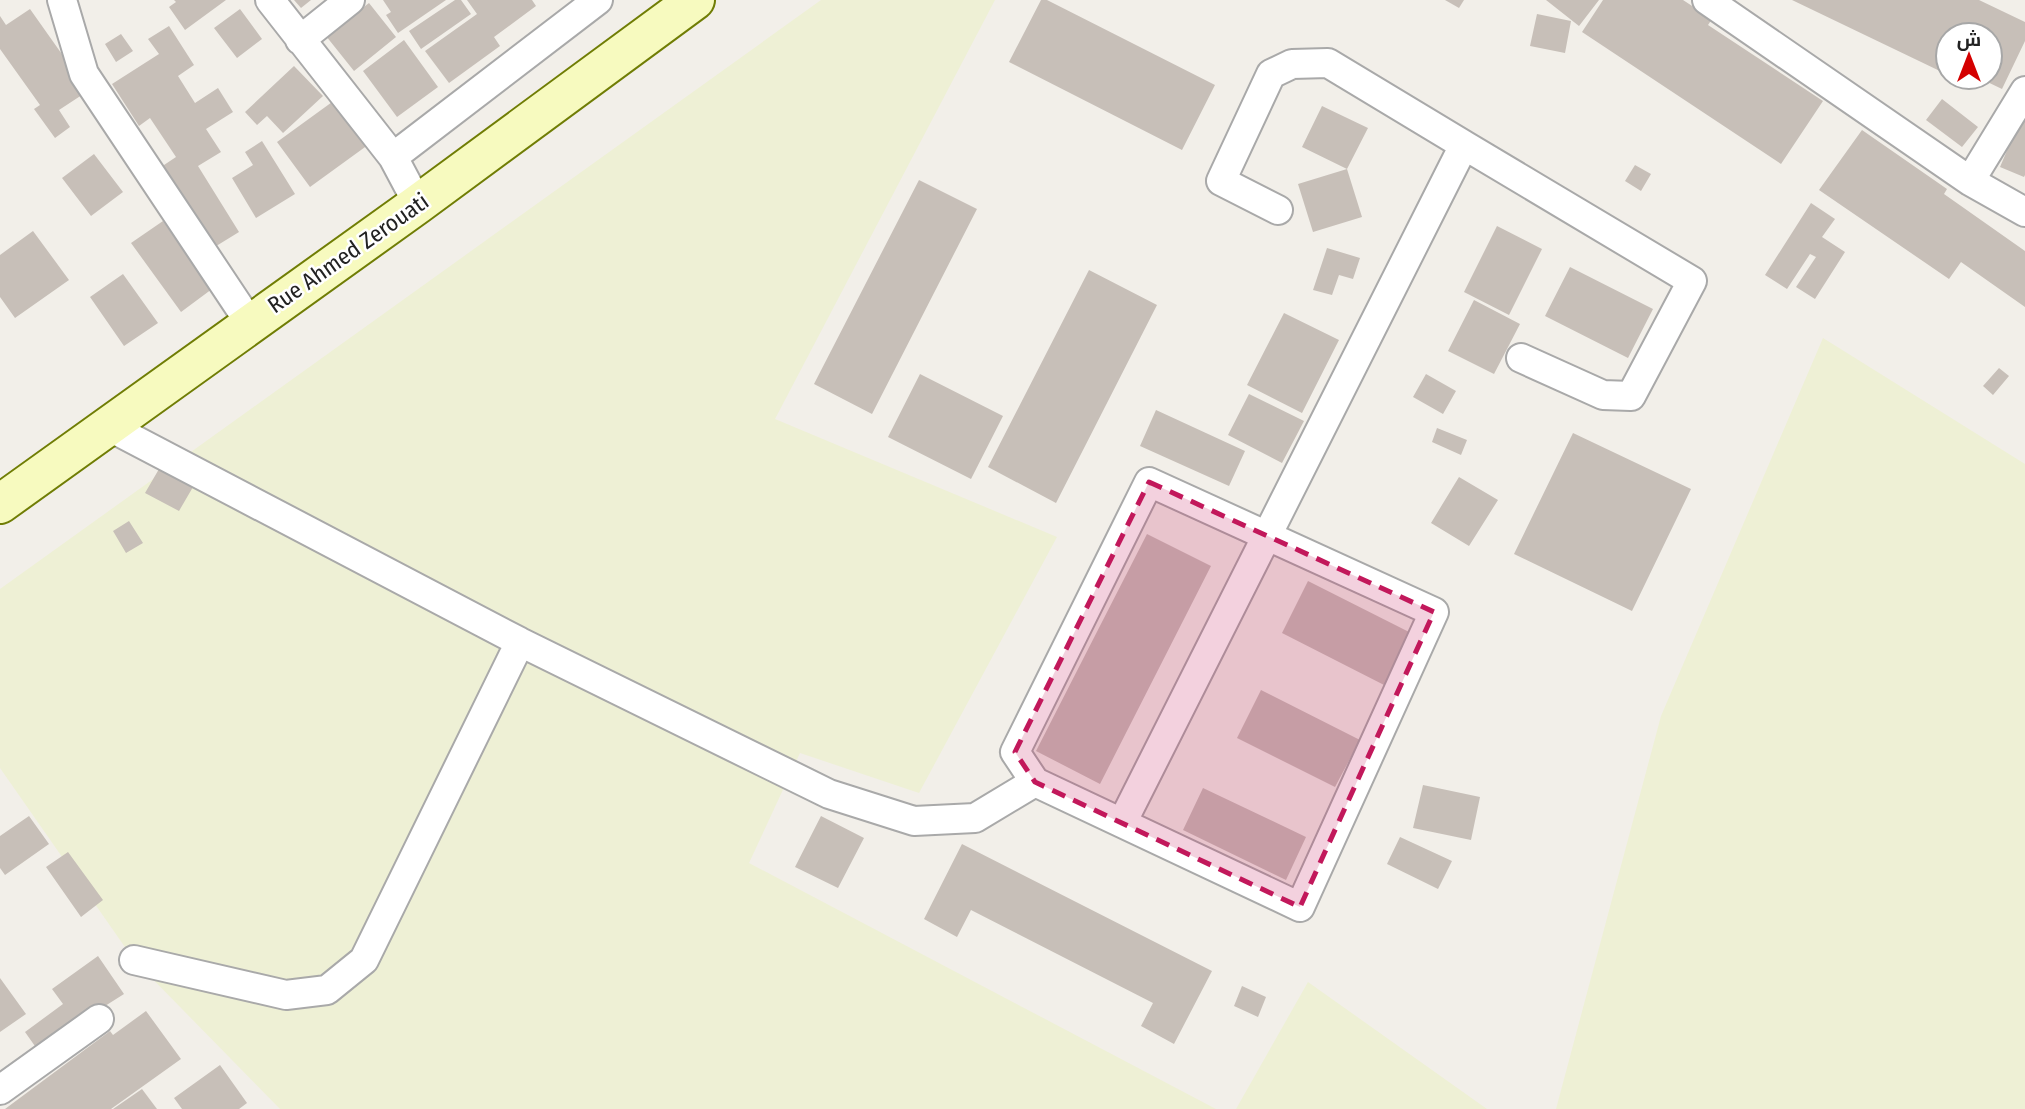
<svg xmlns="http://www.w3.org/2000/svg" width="2025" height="1109" viewBox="0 0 2025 1109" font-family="'Fira Sans Condensed',Cairo,sans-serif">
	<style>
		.farmland { fill: #eef0d5 }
		.building { fill: #c7bfb8 }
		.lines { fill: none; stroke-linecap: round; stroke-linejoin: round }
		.minor-casing { stroke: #a9a9a9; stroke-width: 32 }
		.secondary-casing { stroke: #707d05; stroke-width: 42 }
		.minor { stroke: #fff; stroke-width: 28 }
		.secondary { stroke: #f7fabf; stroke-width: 38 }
		.marked { fill: #c2185b; fill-opacity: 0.2; stroke: #c2185b; stroke-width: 5; stroke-dasharray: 14 9; stroke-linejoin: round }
		.labels { text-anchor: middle; stroke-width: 5; stroke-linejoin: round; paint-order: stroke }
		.street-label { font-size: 23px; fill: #222; stroke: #fff }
	</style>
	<rect width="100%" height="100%" fill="#f2efe9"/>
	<path class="farmland" d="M821,0H995L775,419L1057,537L919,793L800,753L749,863L1216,1109H280L134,960L0,768V589Z
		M1823,338L2025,464V1109H1556L1661,716Z
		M1308,982L1487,1109H1236Z"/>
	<path class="building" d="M174,0H226L185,30L169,7L176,2Z
		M294,0H311L301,8Z
		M383,0H446L398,33L386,15L391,12Z
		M455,0H461L471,14L421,49L409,31Z
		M467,0H532L536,6L494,37L500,46L449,83L425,51L477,14Z
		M1041,0H1047L1215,85L1182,150L1009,62Z
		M1445,0H1464L1459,8Z
		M1546,0H1599L1579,26Z
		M1603,0H1683L1712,19L1708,25L1823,101L1781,164L1582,32Z
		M1792,0H1979L2025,22V41L2002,89L1977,77H1990V35H1948V64L1944,73Z
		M369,3L396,37L354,71L326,36Z
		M30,9L88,91L59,110L70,127L55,138L34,109L40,105L0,49V16L6,25Z
		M240,9L262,39L237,58L214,28Z
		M1537,14L1571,21L1565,53L1530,46Z
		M169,26L194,65L178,76L195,103L218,88L233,112L206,129L221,152L198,166L239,232L213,248L161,167L176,157L150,118L139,126L112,84L159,54L148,39Z
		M121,34L133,51L116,62L105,44Z
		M404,40L438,87L397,117L363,71Z
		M294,66L323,96L283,133L267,116L257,125L245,112Z
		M339,97L372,142L310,187L277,142Z
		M1942,99L1978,127L1962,147L1926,120Z
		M1322,106L1368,128L1347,169L1302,147Z
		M2025,108V175L2024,177L2000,167Z
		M1862,130L1947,189L1944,194L2025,251V307L1961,262L1949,279L1819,190Z
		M262,141L295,194L256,218L232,178L253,165L245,152Z
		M94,154L123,192L91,216L62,178Z
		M1635,165L1651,174L1641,191L1625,181Z
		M1347,169L1362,217L1313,232L1298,184Z
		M919,180L977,209L872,414L814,384Z
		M1811,203L1835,219L1822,237L1845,252L1815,299L1796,287L1816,257L1810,254L1787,289L1765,275Z
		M163,221L212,289L181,312L131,243Z
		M1497,226L1542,249L1509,315L1464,292Z
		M33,231L69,280L15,318L0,297V255Z
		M1327,248L1360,258L1353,279L1339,275L1332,295L1313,290Z
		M1570,267L1653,309L1628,358L1545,316Z
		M1089,270L1157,305L1056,503L988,467Z
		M123,274L158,323L124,346L90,297Z
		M1474,300L1520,324L1494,374L1448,351Z
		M1284,313L1339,340L1302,413L1247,385Z
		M1999,368L2009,376L1993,395L1983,386Z
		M920,374L1003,416L971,479L888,437Z
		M1426,374L1456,391L1443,414L1413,397Z
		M1249,394L1304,421L1282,463L1228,435Z
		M1156,410L1245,451L1229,486L1140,446Z
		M1437,428L1467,440L1461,455L1432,442Z
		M1573,433L1691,489L1632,611L1514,554Z
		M159,469L193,487L179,511L145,493Z
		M1459,477L1498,500L1469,546L1431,523Z
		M129,521L143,543L126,553L113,531Z
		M1147,534L1211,566L1100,784L1036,751Z
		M1308,581L1415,635L1388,687L1282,633Z
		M1261,690L1360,740L1335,787L1237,738Z
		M1423,785L1480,797L1471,840L1413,828Z
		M1203,788L1306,837L1286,880L1183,830Z
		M29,816L49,844L5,875L0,868V836Z
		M821,816L864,838L838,888L795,867Z
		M1400,837L1452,861L1438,889L1387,864Z
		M962,844L1212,971L1174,1044L1141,1026L1153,1003L971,910L957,937L924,919Z
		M68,852L103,900L81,917L46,867Z
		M98,956L124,994L37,1049L25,1032L63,1004L52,989Z
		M0,978L26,1014L0,1032Z
		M1242,986L1266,997L1258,1017L1234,1006Z
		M146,1011L181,1059L111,1109H5L110,1031L113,1035Z
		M220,1065L247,1103L239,1109H182L174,1098Z
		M142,1089L157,1109H113Z"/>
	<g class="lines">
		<g class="minor-casing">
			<path id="minor" d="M62,0L84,74L250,323
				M270,0L393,157L418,204
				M1707,0L1970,181L2025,212
				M300,40L350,0
				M1464,145L1692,281L1631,396L1603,395L1521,358
				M393,157L598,0
				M1970,181L2025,91
				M108,426L520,642L829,794L914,821L975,818L1035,782L1300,907L1434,612L1149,482L1015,752L1035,782
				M1122,823L1464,145L1328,63L1292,64L1271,74L1221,181L1278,210
				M134,960L286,995L327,990L364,960L520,642
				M0,1090L99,1019"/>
		</g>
		<g class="secondary-casing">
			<path id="secondary" d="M0,504L418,204L695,0"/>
		</g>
		<use href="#minor" class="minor"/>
		<use href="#secondary" class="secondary"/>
	</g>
	<path class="marked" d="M1149,482L1434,612L1300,907L1035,782L1015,752Z"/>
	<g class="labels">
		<g class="street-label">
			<text transform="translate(348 253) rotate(-35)" y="8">Rue Ahmed Zerouati</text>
		</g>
	</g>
	<g transform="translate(1969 56)"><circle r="33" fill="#ffffff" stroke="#a7a7a7" stroke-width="2"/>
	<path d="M0-5L12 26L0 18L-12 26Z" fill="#d40000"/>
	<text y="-10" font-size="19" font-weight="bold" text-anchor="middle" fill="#222222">ش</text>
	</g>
</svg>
